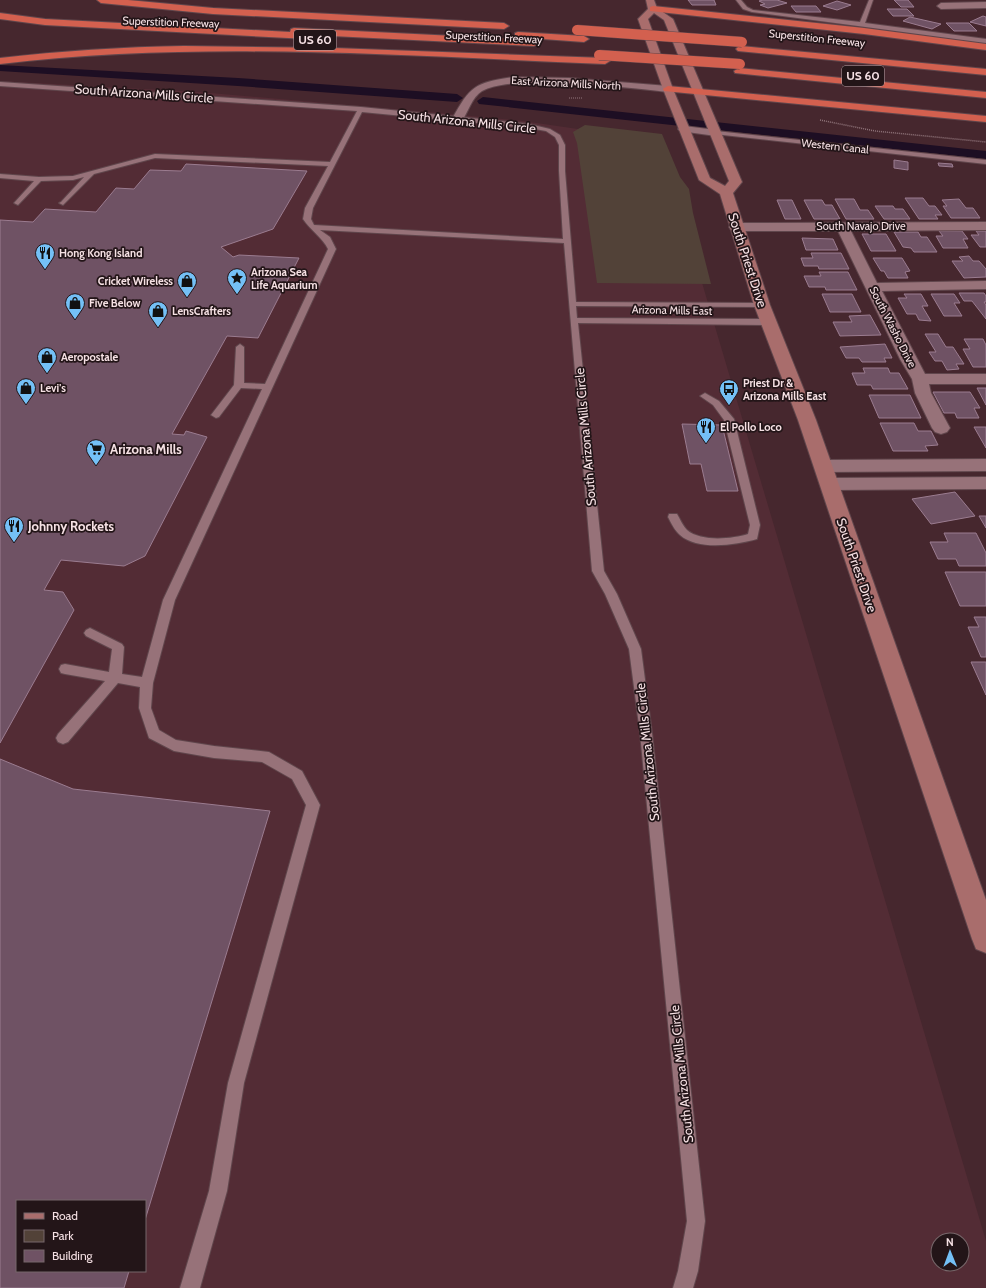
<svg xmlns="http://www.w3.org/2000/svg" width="986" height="1288" viewBox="0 0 986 1288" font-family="Cabin,sans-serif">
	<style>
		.built { fill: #532c35; fill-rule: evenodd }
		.green { fill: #524238 }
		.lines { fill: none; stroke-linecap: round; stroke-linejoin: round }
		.canal { fill: #1d0e23; fill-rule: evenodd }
		.building { fill: #6f5264; stroke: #9b7c90 }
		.service-casing { stroke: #60464c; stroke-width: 2 }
		.minor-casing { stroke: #60464c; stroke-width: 2 }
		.secondary-casing { stroke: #60464c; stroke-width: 2 }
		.motorway-casing { stroke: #60464c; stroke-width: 2 }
		.path-far1 { stroke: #91767c; stroke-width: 1; stroke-dasharray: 1 1; stroke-linecap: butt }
		.path { stroke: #91767c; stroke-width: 1.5; stroke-dasharray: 1 1; stroke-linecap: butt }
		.service { fill: #977279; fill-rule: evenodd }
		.minor { fill: #977279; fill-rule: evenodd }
		.secondary { fill: #a96d6c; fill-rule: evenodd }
		.motorway { fill: #d3604f; fill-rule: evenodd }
		.motorway-bridge-casing { stroke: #60464c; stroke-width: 11; stroke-linecap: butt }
		.motorway-bridge { stroke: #d3604f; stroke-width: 10 }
		.labels { text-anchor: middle; stroke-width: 3.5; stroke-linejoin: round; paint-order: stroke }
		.far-street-label { font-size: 11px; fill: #f6e1e4; stroke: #231518 }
		.far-poi-label { font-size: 11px; font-weight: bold; fill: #f6e1e4; stroke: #231518; text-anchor: start }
		.shield { fill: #231518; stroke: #b7a4a7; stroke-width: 1 }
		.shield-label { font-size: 12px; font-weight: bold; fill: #f6e1e4 }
		.street-label { font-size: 13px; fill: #f6e1e4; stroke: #231518 }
		.poi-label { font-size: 13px; font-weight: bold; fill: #f6e1e4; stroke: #231518; text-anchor: start }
	</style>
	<rect width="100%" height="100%" fill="#46272e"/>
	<path class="built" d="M0,81L199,92L441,113L523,121L660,141L986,1241V1288H0ZM17,1201H145V1271H17ZM938,1240H962V1264H938Z"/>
	<path class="green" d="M585,125L662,134L680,177L689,189L693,213L711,284L597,283L577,143L573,132Z"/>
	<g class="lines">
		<path class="canal" d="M0,65L238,78L457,94L463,98L457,102L238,86L0,71Z
			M483,97L986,151V159L479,104L477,101Z"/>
	</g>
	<path class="building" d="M688,0H714L716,5H692Z
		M763,0H777L787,3L768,8L760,5L765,4L759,1Z
		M894,0H908L914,7H901Z
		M837,1L851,5L837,10L823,6Z
		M791,6H816L821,12H796Z
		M887,9H907L914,16H893Z
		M983,16L986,17V26L970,22Z
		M910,17L941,24L932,29L903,21Z
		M946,23H969L977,31H954Z
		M894,160L908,162V170L894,168Z
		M938,163L952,164L953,167L939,166Z
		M186,164L307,171L273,229L221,247L233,257L239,255L299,258L258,338L227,336L172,434L184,435L186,431L207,437L145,556L124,566L61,560L44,590L63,592L74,610L0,743V220L33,222L45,209L96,212L116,188L134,189L150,170L181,171Z
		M905,198H923L929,206H935L942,215H935L938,219H919Z
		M835,199H854L860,210H868L874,219H846Z
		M959,199L966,208H973L980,218H951L943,206H947L942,200Z
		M777,200H792L801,219H785Z
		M804,200H822L825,205H832L840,219H814Z
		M875,206H893L895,209H903L910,219H884Z
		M939,231H962L968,239H963L968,248H943L936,236H943Z
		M976,231H986V247H980L971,235H979Z
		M894,232H918L921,237H927L937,252H914L911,248L903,247Z
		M862,234H886L896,251H871Z
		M802,238L833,239L838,250H806Z
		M811,253H841L849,269H819L818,266H804L801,258H813Z
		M969,256L973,261H979L986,269V277L964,278L952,261H963L959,257Z
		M873,258H902L910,271L905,272L908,278H888L884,271H881Z
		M819,272H848L857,290H826L825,287H809L804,276H821Z
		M959,293H984L986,296V302H984L986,305V319L972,301H964Z
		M822,294H852L861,312H830Z
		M904,294H921L928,306H922L931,321L919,320L916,314H907L898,298H907Z
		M931,294H954L960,303H954L962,316H944Z
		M870,315L881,335L840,336L833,322H852L849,316Z
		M925,334H938L946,347H953L964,364H956L959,369L947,370L942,361H935L929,352H936Z
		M964,339H983L986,345V367H973L963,349H970Z
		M885,344L892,358H884L886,362H862L859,358H846L840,347Z
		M863,368H888L890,373H899L908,389H873L871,385H857L852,373H865Z
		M977,388H986V405Z
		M933,392H970L980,408H974L979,418H957L955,413H944Z
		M869,395H910L921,418H879Z
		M880,423H914L918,431H931L938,445L925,446L928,451H893Z
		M682,424L722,425L738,491H707L701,464H690Z
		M974,427H986V448Z
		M955,492L975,516L931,524L912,499Z
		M979,516H986V528Z
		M944,533H976L986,553V566H959L956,559H938L930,542H948Z
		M945,572H986V606H960Z
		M974,617H986V657H981L968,627H979Z
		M971,662H986V695Z
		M0,759L73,789L270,811L145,1220V1201H17V1271H129L124,1288H0Z"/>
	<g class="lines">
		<g class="service-casing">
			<path id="service" d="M736,0H741L747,7L753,10L860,22L869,0H873L865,23L986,39V43L752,12L743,9Z
				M0,82L361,107L529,124L550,129L560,135L565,145V171L576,302L762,303L766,305L762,307L576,306L577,318L769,319L773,322L769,325L578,323L604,571L617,594L641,649L652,733L705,1221L698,1271L693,1288H673L678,1271L687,1221L640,733L629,649L605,594L592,571L564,243L320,230L330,237L336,249L175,600L153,683L151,708L159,730L176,740L214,746L269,752L302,771L320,805L244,1083L227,1191L200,1288H180L209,1191L228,1083L306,805L292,779L262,762L214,758L174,751L149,738L139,708L140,687L118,683L68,742L63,744L58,742L56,738L58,734L105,681L65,674L61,673L59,669L61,665L65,664L109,672L112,649L86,636L84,633L86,630L90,628L122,644L124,647L122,674L142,677L163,600L262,389L241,388L219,417L216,418L211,415L234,385L236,347L240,344L244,347V383L265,384L328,249C322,237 311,231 303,219L305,208L328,166L155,158L94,174L63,205L59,203L61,202L84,177L73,180L41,181L18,205L14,203L34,181L0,178V174L39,177L73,176L155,154L330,162L357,111L0,86ZM362,112L529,128L546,131L555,137L559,145V171L563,239L314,225L311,219L313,208Z
				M716,131L986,160V164L714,134V132Z
				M705,393L719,401L734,419L760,525L757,539C736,545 698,551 680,535C675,531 671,523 668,517L669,514H677C680,519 683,526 687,530C701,542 732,539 748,534L750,525L724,420L713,405L700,396Z"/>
		</g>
		<g class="minor-casing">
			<path id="minor" d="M986,2V8L941,9L937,6L941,3Z
				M513,77L569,78L668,86L673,89L668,92C628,88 515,73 482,91C472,97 468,112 462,121H454L452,119C471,85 475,83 513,77Z
				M684,126L716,130L722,133L716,136L680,131L678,129Z
				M986,222V230L851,231L877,283L986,281V289L882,291L925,374H986V384H929L931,393L950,428L947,432L941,434L935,432L932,428L915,393L912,379L900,359L838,231H736L731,230L729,227L731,224L736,223Z
				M986,459V471L823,472L817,470L814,466L817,462L823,460Z
				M986,477V489L829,490L822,488L820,484L822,480L829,478Z"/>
		</g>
		<g class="secondary-casing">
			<path id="secondary" d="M646,0H654L657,8L673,19L742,182L733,193L770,305L816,420L986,900V953L976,949L972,939L798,420L754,305L720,194L699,180L663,89L638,19L648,9ZM654,13L664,20L729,181L725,186L710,178L673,89L648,19Z"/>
		</g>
		<g class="motorway-casing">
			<path id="motorway" d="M97,0H128L213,8L504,23L509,26L504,29L213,14L101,3Z
				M653,6L864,28L986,44V50L864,34L650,11V7Z
				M0,13L45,19L290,32L291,29L294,28L534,40L539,43L534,46L312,35L311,38L308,39L45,25L0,19Z
				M518,32L584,36L589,39L584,42L515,37V33Z
				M184,46L334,48L605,58L610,61L605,64C404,56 201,40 0,64V58C61,51 122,47 184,46Z
				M741,46L986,69V75L738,51L736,49L738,47Z
				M739,68L986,92V98L735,73L734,71Z
				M668,86L986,116V122L664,91L663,89Z"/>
		</g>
		<path class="path-far1" d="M569,98H582"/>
		<path class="path" d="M820,120L875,131L986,142"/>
		<use href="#service" class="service"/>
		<use href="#minor" class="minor"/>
		<use href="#secondary" class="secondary"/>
		<use href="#motorway" class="motorway"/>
		<g class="motorway-bridge-casing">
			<path id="motorway-bridge" d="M577,30L742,42
				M599,55L740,64"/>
		</g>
		<use href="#motorway-bridge" class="motorway-bridge"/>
	</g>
	<defs>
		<g id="restaurant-pin" transform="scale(1)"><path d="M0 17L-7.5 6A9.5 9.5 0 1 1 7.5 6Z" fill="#74c0f6" stroke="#231518"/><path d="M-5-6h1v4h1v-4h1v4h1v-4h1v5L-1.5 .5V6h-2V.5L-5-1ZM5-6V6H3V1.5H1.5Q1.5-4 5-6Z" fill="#111"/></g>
		<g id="sight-pin" transform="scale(1)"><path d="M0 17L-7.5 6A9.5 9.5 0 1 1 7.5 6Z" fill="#74c0f6" stroke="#231518"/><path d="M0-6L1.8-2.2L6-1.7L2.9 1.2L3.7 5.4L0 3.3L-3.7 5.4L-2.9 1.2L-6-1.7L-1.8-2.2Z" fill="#111"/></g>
		<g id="shop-pin" transform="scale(1)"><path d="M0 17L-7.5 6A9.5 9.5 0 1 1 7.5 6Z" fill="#74c0f6" stroke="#231518"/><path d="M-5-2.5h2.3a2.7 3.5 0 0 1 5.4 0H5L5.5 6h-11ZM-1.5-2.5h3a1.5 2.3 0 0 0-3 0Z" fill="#111"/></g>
		<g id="bus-pin" transform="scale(1)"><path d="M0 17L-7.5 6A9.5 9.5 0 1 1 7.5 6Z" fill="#74c0f6" stroke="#231518"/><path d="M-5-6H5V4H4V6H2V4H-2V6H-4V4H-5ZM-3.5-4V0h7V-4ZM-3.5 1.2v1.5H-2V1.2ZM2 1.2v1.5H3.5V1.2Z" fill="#111"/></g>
		<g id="supermarket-pin" transform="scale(1)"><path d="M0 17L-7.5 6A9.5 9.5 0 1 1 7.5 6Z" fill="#74c0f6" stroke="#231518"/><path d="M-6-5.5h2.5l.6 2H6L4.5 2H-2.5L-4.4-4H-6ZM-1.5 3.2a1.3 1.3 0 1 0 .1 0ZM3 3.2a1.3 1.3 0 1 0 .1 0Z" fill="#111"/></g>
	</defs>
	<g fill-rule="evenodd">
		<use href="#restaurant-pin" x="45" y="253"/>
		<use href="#sight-pin" x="237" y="278"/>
		<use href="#shop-pin" x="187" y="281"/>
		<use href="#shop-pin" x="75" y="303"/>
		<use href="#shop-pin" x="158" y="311"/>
		<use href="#shop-pin" x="47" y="357"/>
		<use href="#shop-pin" x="26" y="388"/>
		<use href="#bus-pin" x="729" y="389"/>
		<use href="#restaurant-pin" x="706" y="427"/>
		<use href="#supermarket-pin" x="96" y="449"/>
		<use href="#restaurant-pin" x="14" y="526"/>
	</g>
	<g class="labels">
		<g class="far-street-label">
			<text transform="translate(171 22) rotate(2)" y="4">Superstition Freeway</text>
			<text transform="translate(494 37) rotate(3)" y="4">Superstition Freeway</text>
			<text transform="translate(817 38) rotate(6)" y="4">Superstition Freeway</text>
			<text transform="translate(566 83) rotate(3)" y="4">East Arizona Mills North</text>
			<text transform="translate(835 146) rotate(6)" y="4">Western Canal</text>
			<text x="861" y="230">South Navajo Drive</text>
			<text transform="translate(672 310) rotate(1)" y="4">Arizona Mills East</text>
			<text transform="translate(893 327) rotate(63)" y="4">South Washo Drive</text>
		</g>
		<g class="far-poi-label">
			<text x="59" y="257">Hong Kong Island</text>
			<text x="251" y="276">Arizona Sea<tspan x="251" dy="13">Life Aquarium</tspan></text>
			<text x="173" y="285" text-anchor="end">Cricket Wireless</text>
			<text x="89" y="307">Five Below</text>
			<text x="172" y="315">LensCrafters</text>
			<text x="61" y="361">Aeropostale</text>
			<text x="743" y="387">Priest Dr &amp;<tspan x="743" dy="13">Arizona Mills East</tspan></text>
			<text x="40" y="392">Levi's</text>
			<text x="720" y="431">El Pollo Loco</text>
		</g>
		<g class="shield">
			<rect x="294" y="30" width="42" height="20" rx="3"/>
			<rect x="842" y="66" width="42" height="20" rx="3"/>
		</g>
		<g class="shield-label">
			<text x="315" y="44">US 60</text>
			<text x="863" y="80">US 60</text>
		</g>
		<g class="street-label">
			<text transform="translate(144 93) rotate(4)" y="5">South Arizona Mills Circle</text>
			<text transform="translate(467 121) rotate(6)" y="5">South Arizona Mills Circle</text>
			<text transform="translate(748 260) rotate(72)" y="5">South Priest Drive</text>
			<text transform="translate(585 437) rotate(-95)" y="5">South Arizona Mills Circle</text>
			<text transform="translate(857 565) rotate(71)" y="5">South Priest Drive</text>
			<text transform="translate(647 752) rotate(-96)" y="5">South Arizona Mills Circle</text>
			<text transform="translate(681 1074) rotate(-96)" y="5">South Arizona Mills Circle</text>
		</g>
		<g class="poi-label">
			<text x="110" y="454">Arizona Mills</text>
			<text x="28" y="531">Johnny Rockets</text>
		</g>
	</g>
	<rect x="16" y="1200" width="130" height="72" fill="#231518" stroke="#77676a"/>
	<rect x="24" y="1213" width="20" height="6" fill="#a96d6c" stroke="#77676a"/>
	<text x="52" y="1220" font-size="12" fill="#f6e1e4">Road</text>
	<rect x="24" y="1230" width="20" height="12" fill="#524238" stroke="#77676a"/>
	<text x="52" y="1240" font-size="12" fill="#f6e1e4">Park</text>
	<rect x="24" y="1250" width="20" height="12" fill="#6f5264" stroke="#77676a"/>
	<text x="52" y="1260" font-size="12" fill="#f6e1e4">Building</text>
	<g transform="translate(950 1252) rotate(359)"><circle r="19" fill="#231518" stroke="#77676a"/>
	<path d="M0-3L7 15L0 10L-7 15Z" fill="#74c0f6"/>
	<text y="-6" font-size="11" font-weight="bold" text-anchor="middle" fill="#f6e1e4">N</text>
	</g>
</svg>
